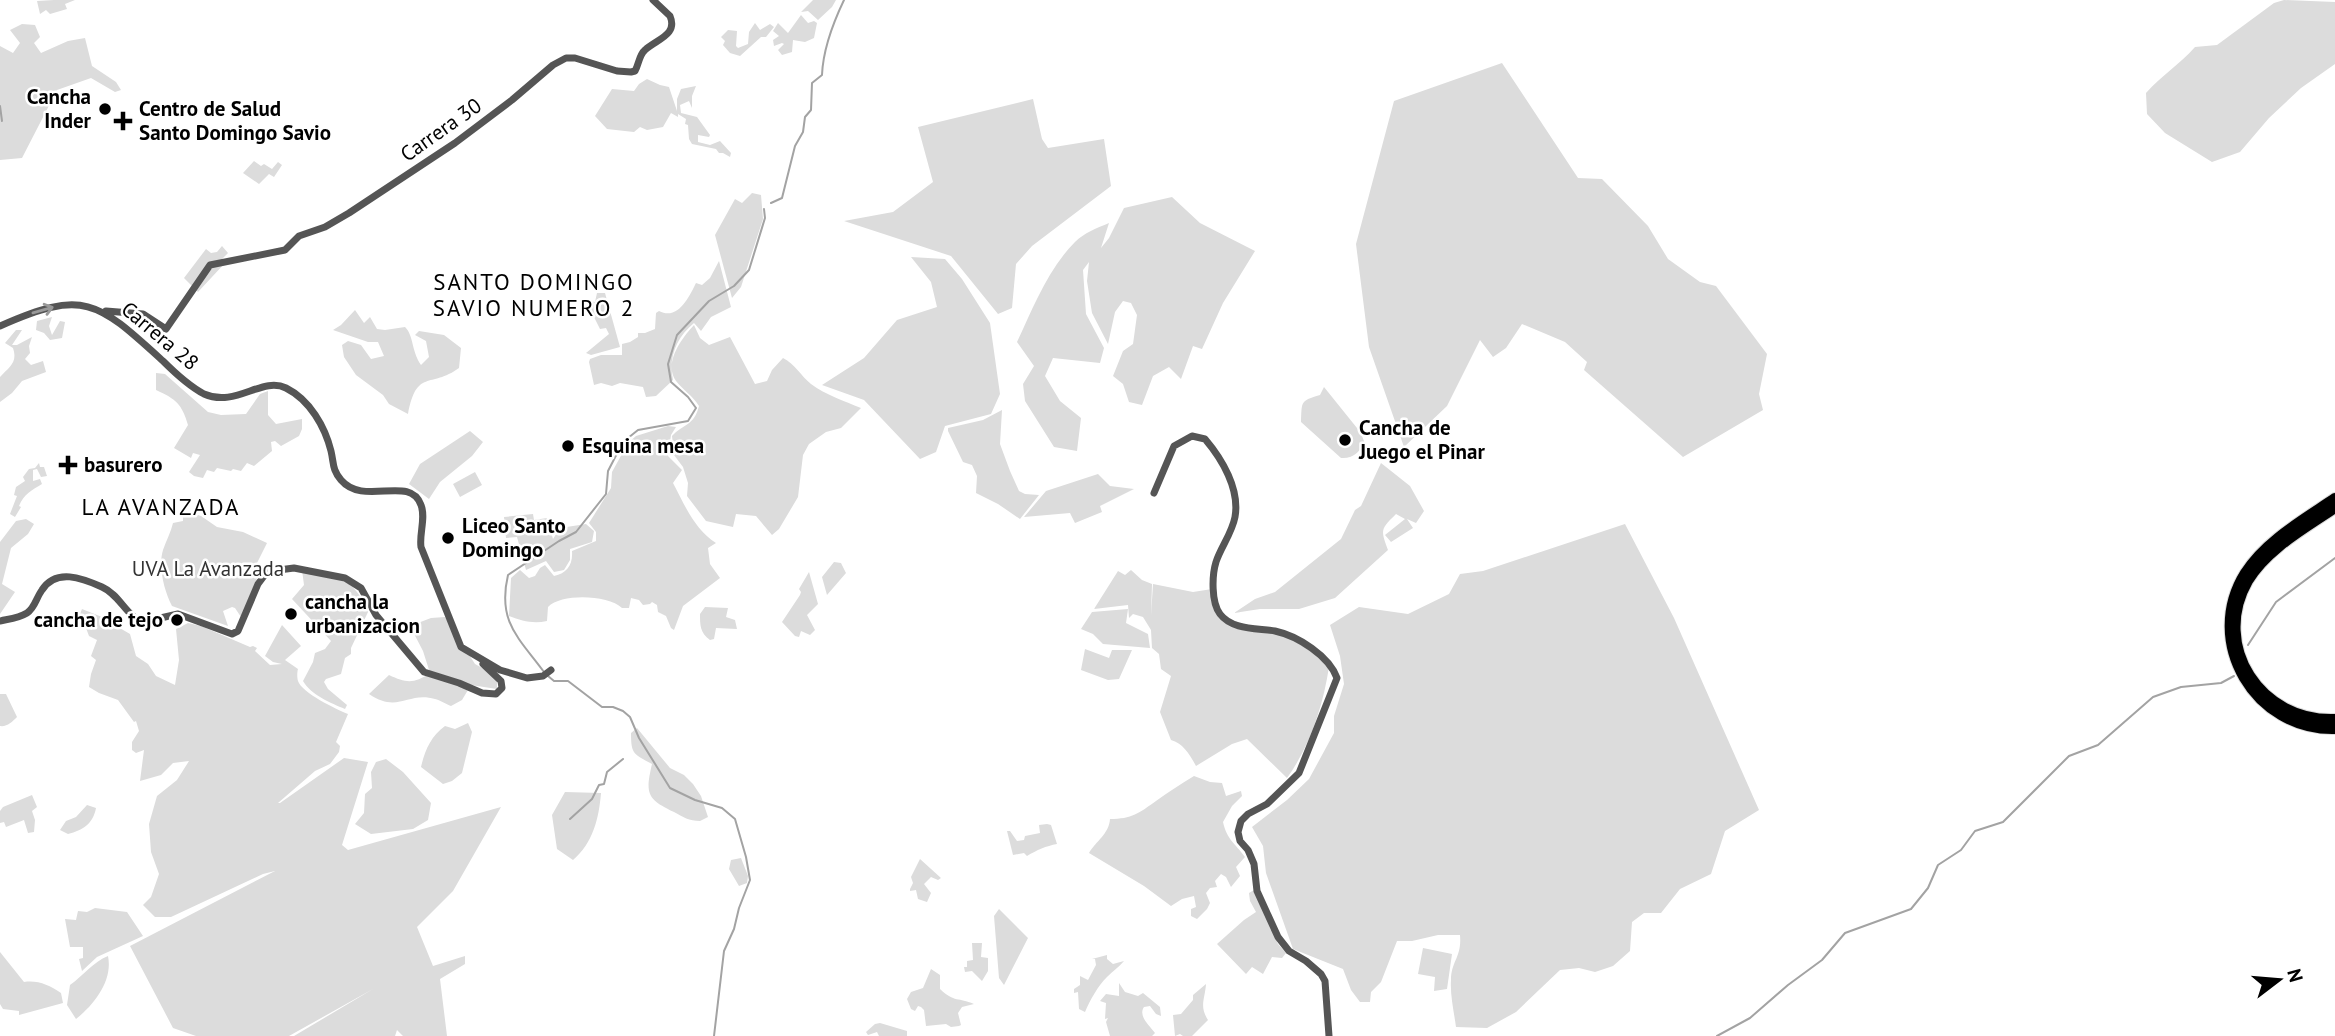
<svg xmlns="http://www.w3.org/2000/svg" width="2335" height="1036" viewBox="0 0 2335 1036" font-family="'PT Sans',sans-serif">
	<style>
		.green { fill: #dcdcdc }
		.lines { fill: none; stroke-linecap: round; stroke-linejoin: round }
		.stream { stroke: #a3a3a3; stroke-width: 2 }
		.trunk-casing { stroke: #dbdbdb; stroke-width: 12 }
		.tertiary { stroke: #555; stroke-width: 7 }
		.trunk { stroke: #000; stroke-width: 10 }
		.oneway { stroke: #999 }
		.poi-dot { fill: #000; stroke: #fff; stroke-width: 2.5 }
		.labels { text-anchor: middle; stroke-width: 5; stroke-linejoin: round; paint-order: stroke }
		.poi-label { font-size: 21px; font-weight: bold; fill: #000; stroke: #fff; text-anchor: start }
		.street-label { font-size: 21px; fill: #000; stroke: #fff }
		.park-label { font-size: 21px; fill: #333; stroke: #fff }
		.neighbourhood-label { font-size: 23px; letter-spacing: 2px; fill: #000; stroke: #fff }
	</style>
	<rect width="100%" height="100%" fill="#fff"/>
	<path class="green" d="M54,0H75L65,4L67,9L50,14L46,10L40,14L37,1Z
		M813,0H836L832,7L818,20L808,11L801,12Z
		M2284,0L2335,2V64L2301,88L2269,118L2240,152L2212,162L2165,133L2147,114L2146,93C2161,76 2180,64 2195,47L2217,45L2274,3Z
		M801,15L808,23L814,21L817,23L814,38L805,42L793,40L792,52L782,55L778,50L784,44L782,43L774,46L773,40L779,36L773,31L778,23L788,33Z
		M755,23L760,30L770,24L774,27L766,37H761L740,56L730,53L723,45L725,41L721,37L728,30L737,31L736,46L738,48L748,44L749,32Z
		M22,24L35,25L40,37L34,43L41,53L68,41L85,38L92,66L116,82L121,90L115,92L91,78L57,90L22,158L0,160V46L13,53L20,43L10,30Z
		M1502,63L1578,178L1602,179L1648,226L1668,259L1700,282L1716,286L1767,354L1759,394L1763,410L1683,457L1584,370L1587,362L1565,342L1522,324L1506,348L1493,357L1480,340L1447,406L1404,447L1369,347L1356,244L1394,101Z
		M647,79L660,85L669,87L677,111V99L681,89L696,86L692,96V108L689,101L680,105L681,113L697,117L710,135L709,137L698,135V142L710,145L720,141L731,153L730,157L723,153H719L716,149L692,144L689,139L688,125L685,124L686,119L678,114V117L671,113L663,127L647,130L640,127L634,132L607,129L595,116L612,89L634,91L639,84Z
		M1033,99L1042,139L1048,148L1104,139L1111,186L1032,246L1016,264L1012,308L998,314L951,256L844,221L893,212L933,182L918,127Z
		M254,161L261,166L264,164L272,169L278,162L282,165L274,177L269,174L259,184L243,173Z
		M752,193L761,195L763,219L741,287L732,298L715,235L735,199L742,203Z
		M1172,197L1200,223L1255,251L1223,303L1202,349L1193,346L1181,379L1169,367L1153,376L1142,405L1129,402L1123,384L1113,376L1123,351L1133,344L1137,315L1131,303L1123,301L1115,312L1108,344L1092,313L1087,281L1089,262L1083,270L1086,314L1104,348L1100,363L1053,358L1045,376L1060,401L1081,418L1077,451L1054,447L1025,401L1023,384L1034,366L1017,342C1033,308 1048,269 1075,242C1084,233 1097,228 1109,223L1101,248L1109,238L1124,208Z
		M222,246L228,253L222,259L225,263L198,292L184,278L206,249L211,253L217,252Z
		M911,257L945,259L962,279L990,323L1000,394L991,414L945,426L936,452L920,459L864,400L822,385L864,358L897,320L937,307L931,282Z
		M719,261L731,307L711,317L701,331L694,323C676,338 668,358 673,380L656,396L646,397L643,387L620,383L612,386L601,383L594,385L589,362L590,359L601,355H622V344L630,342L638,337V333H645L655,329L656,313L659,311C678,321 689,297 696,283L702,285L710,278Z
		M597,293H605L620,347L591,355L586,353L609,334L606,328L600,329L591,311V301L595,302Z
		M355,310L364,323L370,317L377,329L385,330L405,327C414,336 411,350 421,365L429,357L426,341L415,335L419,331L444,335L461,348L459,368C430,389 417,368 408,414L389,404L383,395L356,375L344,357L342,345L348,341L361,345L371,359L384,356L378,342H368L333,330L341,325Z
		M52,317L49,326L52,335L60,321L65,322L62,338L50,340L44,333L36,330L37,321Z
		M694,325L700,338L709,345L730,337L755,384L767,381L772,370L783,358C795,364 801,376 811,384C826,395 844,401 861,408L841,428L826,432L809,444L803,455L798,497L779,529L772,535L756,516L736,514L733,527L706,521L687,496L688,483L683,467L674,455L672,436C683,424 694,426 699,406C693,396 683,390 676,381C663,363 682,338 694,325Z
		M16,330H22L12,345H17L32,337L29,346L30,353L25,359L31,365L43,361L46,372L22,381L12,393L0,402V377C9,367 18,363 13,348L5,343Z
		M156,373L165,374L208,412L221,415L246,414L260,394L268,391V415L276,424L302,419V429L299,436L281,446L275,441L271,442L272,451L254,466L247,463L241,471L233,469L231,471L217,468L214,472L207,470L203,478L194,476L189,472L200,455L193,453L191,458L174,448L188,425C182,404 176,399 156,390Z
		M1324,387L1361,433L1365,444C1357,453 1353,459 1341,458L1301,422C1302,401 1300,401 1320,395Z
		M1002,410L1000,444L1010,471L1019,491L1025,494L1039,495L1020,519L998,504L976,493L977,476L972,465L963,462L948,431V428L983,420Z
		M668,426L676,427L671,435L668,456L682,470L673,483C684,504 695,530 716,543L708,548L710,564L720,578L683,606L674,630L671,628L666,616L658,612L657,605L652,602L650,604L643,605L639,600L631,598L629,608H622C608,595 562,593 548,607L547,621C533,624 522,621 509,616L511,578L520,570L529,578L535,576L540,568L545,565L554,576C567,573 573,565 572,551L596,541V532L589,523L611,488L612,472L628,443L636,436Z
		M470,431L483,442L472,456L440,482L429,499L409,484L420,464Z
		M39,463L40,467H44L47,476L41,477L37,469L33,470V481L40,479L42,484C32,490 24,494 19,506L21,507L15,517L10,514L17,496L14,495L16,487L25,481L23,477L29,469L35,468Z
		M1381,463L1410,486L1424,511L1416,523L1407,519L1413,528L1391,542L1385,535L1405,519L1396,514C1381,529 1380,529 1388,550L1335,598L1299,609H1260L1234,613L1255,599L1275,592L1341,539L1355,510L1361,506Z
		M475,472L482,485L460,497L453,484Z
		M1098,474L1110,486L1134,489L1100,506L1102,512L1075,523L1070,513L1024,517L1046,491Z
		M186,511L201,516L217,527L243,532L267,543L256,565L261,569L241,617L235,608L232,607L223,611L228,626L172,606C164,591 158,566 163,550C166,541 171,532 173,523L183,521V512Z
		M533,514L534,520L547,518L553,539L560,528L586,524L594,531L592,542L570,549V560L564,570L554,572L546,561L526,570L517,537L506,538L504,517Z
		M26,519L34,524L28,534L11,548L2,584L15,592L0,614V542L16,521Z
		M1625,524L1674,618L1759,810L1725,831L1711,874L1680,889L1661,913H1644L1632,922L1630,951L1613,966L1595,972L1579,968L1560,970L1516,1012L1487,1028L1456,1027C1454,1012 1450,995 1451,980C1451,961 1462,957 1460,935H1438L1412,941H1397L1381,982L1371,992L1370,1002H1360L1351,990L1343,969L1293,949L1266,873L1263,846L1252,827L1287,800L1309,779L1334,733V716L1344,684L1340,656L1330,625L1359,607L1408,614L1449,594L1460,574L1483,571Z
		M834,562L841,563L846,573L827,595L822,577Z
		M302,570C337,578 353,575 368,612L351,648V654L345,658L341,674L326,679L324,682L328,689L347,705L345,709C331,703 311,695 303,681L313,662L315,653L325,649L331,641L292,599L304,585Z
		M1131,570L1142,580L1152,584L1151,616L1153,584L1193,592L1212,589L1220,617L1287,636L1310,651L1329,667C1323,706 1310,746 1287,778L1247,739L1232,744L1196,766C1190,755 1183,743 1171,740L1160,712L1171,676L1161,669L1159,654L1152,648L1151,630L1143,617L1133,614L1129,618L1128,605L1094,609L1118,571L1125,575Z
		M809,572L818,604L807,615L815,630L810,635L801,631L799,637L795,636L782,622L800,595L801,592L799,589Z
		M705,607L728,608L726,617L735,620L737,629L716,628L714,639L710,640C700,633 700,625 700,614Z
		M82,609L117,623L118,627L130,634L136,656L148,664L156,676L175,685L179,660L176,629L188,623L201,626L250,647L253,646L257,648L255,651L270,665L282,664L273,662L265,656L282,625L301,646L285,660L298,669C297,672 297,678 298,681C302,693 336,709 348,714L336,742L340,746L339,752L330,764L315,771L278,803H280L344,758L368,762L342,845L348,850L501,807L453,891L417,927L433,966L465,956V964L440,979L447,1036H403L397,1030L395,1036H294L373,989L289,1036H196L173,1028L130,946L275,871L263,874L171,917H155L143,905L151,897L159,874L151,852L149,824L157,796L177,780L189,761L173,763L161,775L140,781L144,750L136,753L132,750V742L139,731L136,721L134,722L118,700L99,693L89,687L91,674L96,660L91,656L97,640L89,636L86,628L92,630L95,624L80,614Z
		M1128,609L1126,623L1148,634L1150,648L1103,644L1093,634L1081,629L1092,612Z
		M445,617L475,664L497,676V689L471,685L462,700L451,706C446,704 440,700 435,699C408,691 398,714 369,694L389,675C406,683 414,684 430,673L423,651L410,626L431,618Z
		M1085,649L1109,658L1112,650H1132L1119,679L1108,680L1081,670Z
		M0,694H6L17,717C12,722 7,727 0,726Z
		M468,723L472,732L462,773L452,781L443,784L421,767C425,750 431,736 445,726L455,729Z
		M637,728L670,768L684,775L693,784L701,796L708,817L700,821C689,821 683,817 674,812C647,799 645,794 652,764C634,754 631,755 631,733Z
		M386,759L403,772L431,803L428,820L413,829L371,834L355,824L364,813L365,794L372,788L371,772L376,762Z
		M1194,776L1210,782L1222,783L1226,796L1241,791L1242,796L1232,806L1223,822C1227,840 1235,843 1245,857L1236,867L1240,876L1231,887L1226,877L1221,874L1215,881L1217,887L1210,888L1206,893L1210,903L1207,909L1197,919L1191,916V909L1196,907L1194,896L1182,899L1171,906L1144,886L1089,853C1096,841 1109,834 1110,819C1132,819 1139,813 1156,801C1168,792 1181,784 1194,776Z
		M565,792L601,793C599,818 593,843 573,860L557,849L552,815Z
		M32,795L37,807L32,811L35,820L34,832L28,833L24,820L6,827L4,822L0,823V811L3,807Z
		M87,805L96,808C93,824 83,830 68,834L60,830L66,821L76,817Z
		M1047,824L1051,825L1057,844C1046,846 1037,850 1027,856L1024,853L1013,855L1007,831H1010L1017,841L1024,840L1025,836L1040,833L1039,825Z
		M741,858L748,876L747,883L739,886L729,869L731,860Z
		M920,859L941,878L938,880L931,877L924,884L931,893L927,902L918,899L916,890L910,891V889L913,883L911,877Z
		M1254,890L1278,944L1286,953L1282,958L1272,957L1263,974L1252,967L1246,974L1217,944L1244,920L1256,912L1250,901L1249,893Z
		M95,908L127,912L143,936L97,957L82,971L79,959L83,958V947H70L65,919L76,920L78,911L87,912Z
		M999,909L1028,938L1004,985L999,978L994,916Z
		M972,943H982L981,957L988,958V971L982,981L972,971L965,972L964,967H967V961L973,960Z
		M1423,948L1452,954L1447,989L1434,991L1435,977L1418,974Z
		M0,952L24,982C38,980 49,985 61,993L63,1003L19,1015V1011L3,1009L0,1004Z
		M1107,955V959L1113,964L1124,961C1119,967 1113,971 1107,977C1098,986 1090,1000 1085,1012L1079,1009L1078,992L1074,993V989L1080,985V976L1088,980L1096,965L1095,959H1092Z
		M108,956C113,980 95,1004 76,1019L67,1005L70,985C84,975 93,962 108,956Z
		M931,969L940,975V989C955,1003 958,997 974,1004L962,1007L958,1013L961,1025L959,1026L951,1027L946,1024L926,1026L924,1010L921,1007L918,1006L915,1011L911,1009L907,999L911,992L923,988Z
		M1119,983L1125,992L1138,996L1143,993L1160,1007L1161,1016L1156,1014L1150,1006L1144,1007C1138,1016 1149,1025 1155,1033L1152,1036H1110L1106,1022L1108,1018L1105,1019L1106,1003L1100,1001L1106,994L1119,996Z
		M1206,984C1205,999 1199,1006 1208,1020L1192,1036H1183L1180,1034L1175,1036L1173,1015L1181,1014L1193,1000V995Z
		M880,1023L907,1031V1036H879L877,1032L868,1035L866,1032L875,1024Z"/>
	<g class="lines">
		<path class="stream" d="M0,106L2,121
			M771,203L782,198L795,146L803,132L805,117L811,110L812,83L822,75C823,50 833,23 844,0
			M2248,645L2276,602L2335,558
			M544,672C519,638 497,622 508,575L559,541L576,532L606,494L608,471L623,442L638,430L688,421L696,408L688,397L671,382L668,364L677,335L709,301L734,286L749,270L765,218L764,209
			M548,676L554,681H568L602,707H613L623,711L630,717L639,738L670,788L695,800L722,808L735,819L746,857L750,880L739,908L734,929L724,951L714,1036
			M570,819L592,799L599,785L604,784L607,772L623,759
			M1717,1036L1750,1018L1788,985L1822,960L1845,933L1911,909L1928,888L1938,865L1961,850L1975,831L2003,822L2069,756L2098,745L2153,697L2181,687L2221,683L2234,676"/>
		<g class="trunk-casing">
			<path id="trunk" d="M2335,498C2304,519 2265,541 2245,573C2202,642 2255,731 2335,729
				M2335,508C2306,528 2267,549 2248,581C2211,646 2261,722 2335,719"/>
		</g>
		<path class="tertiary" d="M106,311L143,314L166,329L210,265L285,250L299,236L325,227L349,213L455,143L512,100L553,65L566,58H575L617,71L631,72L635,71C639,64 639,55 645,50C657,39 678,35 670,16L653,0
			M0,326C85,288 98,302 163,361C175,373 189,386 204,394C236,408 262,376 286,388C310,400 325,427 331,451C334,464 332,469 341,480C364,507 410,474 421,505C426,518 419,534 421,547L461,647L500,670L527,678L543,676L551,670
			M1154,493L1174,446L1192,436L1205,439C1222,459 1240,489 1235,517C1232,533 1221,547 1216,562C1212,575 1211,602 1220,614C1232,630 1257,628 1275,631C1298,636 1329,656 1337,678L1299,773L1267,804L1248,814L1241,821L1238,832L1240,841L1248,850L1254,864L1257,891L1278,937L1289,951L1306,961L1321,974L1325,981L1329,1036
			M0,621C9,619 19,618 27,613C35,608 36,598 42,590C56,568 82,578 102,587C120,595 126,616 143,622L178,614L232,634L238,631L258,584L264,576L271,571L294,568L345,578L361,588L376,615L424,672L459,683L482,693L496,694L502,688L501,681L483,664"/>
		<use href="#trunk" class="trunk"/>
	</g>
	<defs><path id="oneway-shaft" d="M-6 0H5M1.5-3L5.5 0L1.5 3" fill="none" stroke-width="1.6" stroke-linecap="round" stroke-linejoin="round" transform="scale(1.75)"/></defs>
	<use class="oneway" href="#oneway-shaft" transform="translate(43 310) rotate(-16)"/>
	<g class="poi-dot">
		<circle cx="105" cy="109" r="7"/>
		<path d="M119.5 110.5h7v7h7v7h-7v7h-7v-7h-7v-7h7z"/>
		<circle cx="1345" cy="440" r="7"/>
		<circle cx="568" cy="446" r="7"/>
		<path d="M64.5 454.5h7v7h7v7h-7v7h-7v-7h-7v-7h7z"/>
		<circle cx="448" cy="538" r="7"/>
		<circle cx="291" cy="614" r="7"/>
		<circle cx="177" cy="620" r="7"/>
	</g>
	<g class="labels">
		<g class="poi-label">
			<text x="91" y="104" text-anchor="end">Cancha<tspan x="91" dy="24">Inder</tspan></text>
			<text x="139" y="116">Centro de Salud<tspan x="139" dy="24">Santo Domingo Savio</tspan></text>
			<text x="1359" y="435">Cancha de<tspan x="1359" dy="24">Juego el Pinar</tspan></text>
			<text x="582" y="453">Esquina mesa</text>
			<text x="84" y="472">basurero</text>
			<text x="462" y="533">Liceo Santo<tspan x="462" dy="24">Domingo</tspan></text>
			<text x="305" y="609">cancha la<tspan x="305" dy="24">urbanizacion</tspan></text>
			<text x="163" y="627" text-anchor="end">cancha de tejo</text>
		</g>
		<g class="street-label">
			<text transform="translate(441 130) rotate(-35)" y="7">Carrera 30</text>
			<text transform="translate(160 336) rotate(40)" y="7">Carrera 28</text>
		</g>
		<g class="park-label">
			<text x="208" y="576">UVA La Avanzada</text>
		</g>
		<g class="neighbourhood-label">
			<text x="534" y="290">SANTO DOMINGO<tspan x="534" dy="26">SAVIO NUMERO 2</tspan></text>
			<text x="161" y="515">LA AVANZADA</text>
		</g>
	</g>
	<g transform="translate(2279 980) rotate(74)" stroke="#ffffff" stroke-width="5" paint-order="stroke">
	<path d="M0-5L12 26L0 18L-12 26Z" fill="#000000"/>
	<text y="-10" font-size="19" font-weight="bold" text-anchor="middle" fill="#000000">N</text>
	</g>
</svg>
